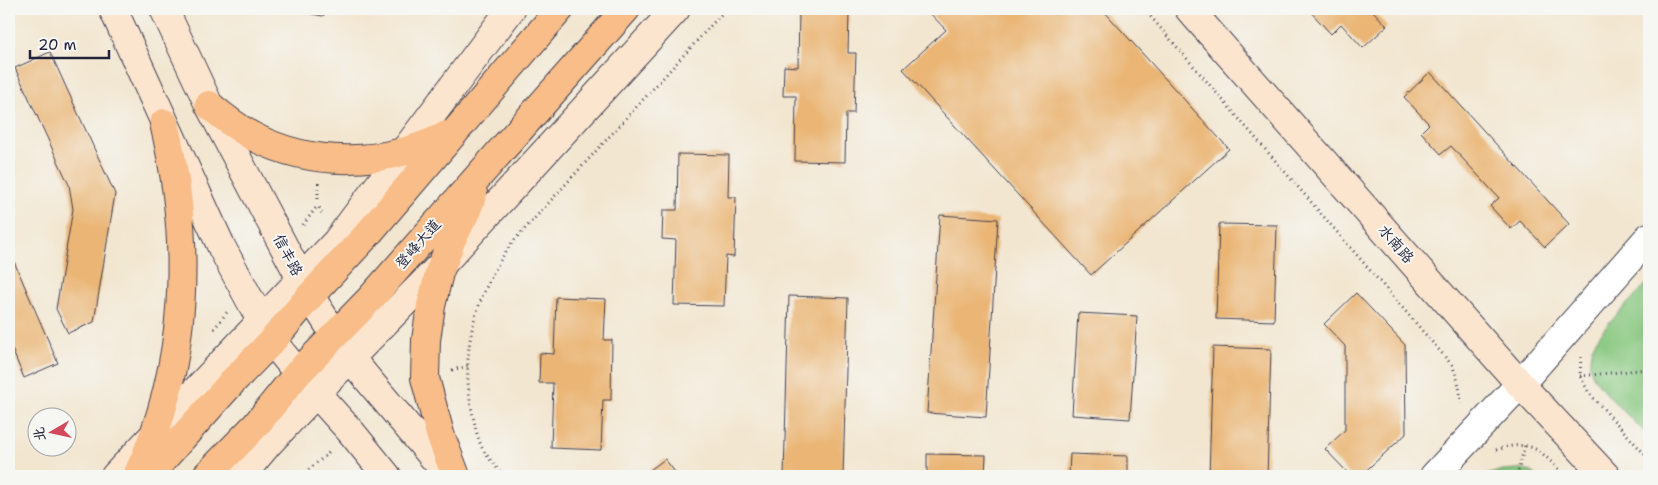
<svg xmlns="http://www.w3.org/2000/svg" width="1658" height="485" viewBox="0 0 1658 485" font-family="'Shantell Sans','LXGW WenKai TC',sans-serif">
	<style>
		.green { fill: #87c77f; stroke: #54745d }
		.building { fill: #eab574 }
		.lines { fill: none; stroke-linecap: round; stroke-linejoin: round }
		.street-casing { stroke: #413f51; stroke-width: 30 }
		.secondary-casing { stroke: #413f51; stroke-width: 30 }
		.primary-casing { stroke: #413f51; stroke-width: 30 }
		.path { stroke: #413f51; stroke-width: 3; stroke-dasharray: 1 4; stroke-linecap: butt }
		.street { stroke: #fff; stroke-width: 28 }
		.secondary { stroke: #fce5cf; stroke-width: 28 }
		.primary { stroke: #f8bd88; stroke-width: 28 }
		.labels { text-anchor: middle; stroke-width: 4; stroke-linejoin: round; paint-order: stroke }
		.street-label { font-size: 15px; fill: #22223b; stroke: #f6f6f2 }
	</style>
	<rect width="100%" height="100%" fill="#f6f6f2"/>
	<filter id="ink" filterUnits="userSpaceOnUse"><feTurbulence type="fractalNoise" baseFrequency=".02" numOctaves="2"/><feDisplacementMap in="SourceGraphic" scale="10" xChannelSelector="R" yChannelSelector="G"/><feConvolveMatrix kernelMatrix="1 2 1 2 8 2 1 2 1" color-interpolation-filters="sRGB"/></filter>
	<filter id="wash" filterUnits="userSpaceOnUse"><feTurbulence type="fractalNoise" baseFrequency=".0096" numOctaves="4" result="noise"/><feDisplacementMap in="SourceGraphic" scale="20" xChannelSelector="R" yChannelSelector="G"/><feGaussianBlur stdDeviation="1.12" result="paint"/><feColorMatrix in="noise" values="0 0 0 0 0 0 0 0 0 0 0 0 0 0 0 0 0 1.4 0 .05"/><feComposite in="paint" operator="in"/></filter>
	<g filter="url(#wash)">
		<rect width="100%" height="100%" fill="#f2e6d0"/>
		<path class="green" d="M1649,281V437C1637,424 1595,386 1591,371C1589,365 1590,354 1592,348C1598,331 1636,296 1649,281Z
			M1518,469L1532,472L1537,476H1483L1503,470Z"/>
		<g id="blocks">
			<path class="building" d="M284,9H330L323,16Z
				M926,9H1102L1229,149L1091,275L903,69L946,30Z
				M1308,9H1371L1387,26L1363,48L1341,24L1331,34Z
				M799,10L849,12L848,53H856L854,113H846L845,162L795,161L796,96H783L784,66L798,67Z
				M50,52L115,194L94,322L68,333L56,309L73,209L69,185L15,68Z
				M1430,72L1569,224L1545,247L1520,221L1511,229L1490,206L1499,198L1451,146L1441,154L1421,132L1429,124L1404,97Z
				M678,154L729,155L728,197H736L734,257L726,256L724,306L674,305L676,240L662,239L663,210H677Z
				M940,215L998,219L986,417L927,413Z
				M1219,224L1277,225L1274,321L1216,319Z
				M9,250L58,363L24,378L9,342Z
				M1356,293L1405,345L1406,434L1360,476H1351L1325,449L1345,430V346L1324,324Z
				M789,296L848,298L843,476H784Z
				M556,297L606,299L604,340H612L611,400H603L601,450L551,448L553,383H539L540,353L554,354Z
				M1078,313L1137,316L1130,419L1072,415Z
				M1213,347L1271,349L1267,476H1209Z
				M927,454L986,455L985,476H927Z
				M1070,454L1128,456V476H1069Z
				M665,459L678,476H642Z"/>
		</g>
	</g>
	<g filter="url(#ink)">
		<use href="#blocks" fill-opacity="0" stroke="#413f51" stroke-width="1"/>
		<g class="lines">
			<g class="street-casing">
				<path id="street" d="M1434,476L1520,384L1649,237"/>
			</g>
			<g class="secondary-casing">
				<path id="secondary" d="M113,9L222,248L272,341L298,373L352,433L387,476
					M164,9L209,105L310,296L350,358L449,476
					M1189,9L1520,384L1606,476
					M115,476L337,241L511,9
					M241,476L267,445L316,393L444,262L676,9"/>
			</g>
			<g class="primary-casing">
				<path id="primary" d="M209,105C222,116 236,127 252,136C313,168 386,166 447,135
					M137,476C189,365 192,241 164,123
					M148,476L233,381L272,341L310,296L366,236L560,9
					M206,476L256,425L298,373L370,299L626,9
					M456,476L440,434L425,378L426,340L431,306L439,273L451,241L467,210L473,193"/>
			</g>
			<path class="path" d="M1144,9L1452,365C1458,379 1461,391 1461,407
				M318,183V205L323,216
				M303,225L318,205
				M214,329L227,312
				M1581,357L1580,376L1589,393L1649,459
				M452,370L468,366
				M1580,376L1649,369
				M1496,450C1534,438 1540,451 1565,476
				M301,476L331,451
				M503,476C497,468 490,460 484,451C477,440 475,424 472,411C459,349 476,295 511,244L726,9
				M1517,476L1525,445"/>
			<use href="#street" class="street"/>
			<use href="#secondary" class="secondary"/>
			<use href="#primary" class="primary"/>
		</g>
	</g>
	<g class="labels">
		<g class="street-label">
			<text transform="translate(418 244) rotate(-49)" y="5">登峰大道</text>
			<text transform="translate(1396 244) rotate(49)" y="5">水南路</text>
			<text transform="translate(288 255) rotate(62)" y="5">信丰路</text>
		</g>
	</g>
	<rect width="1658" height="485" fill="none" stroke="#f6f6f2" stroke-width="30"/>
	<g transform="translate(52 432) rotate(261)"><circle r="24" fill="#f6f6f2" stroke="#a1a1a9"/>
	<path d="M0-4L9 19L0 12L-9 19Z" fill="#d1495b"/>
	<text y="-8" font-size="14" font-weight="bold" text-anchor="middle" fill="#22223b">北</text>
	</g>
	<path d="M30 50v8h79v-8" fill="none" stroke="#22223b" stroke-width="2.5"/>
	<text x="38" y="50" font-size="15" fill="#22223b" stroke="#f6f6f2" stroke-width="4" paint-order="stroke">20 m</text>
</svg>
